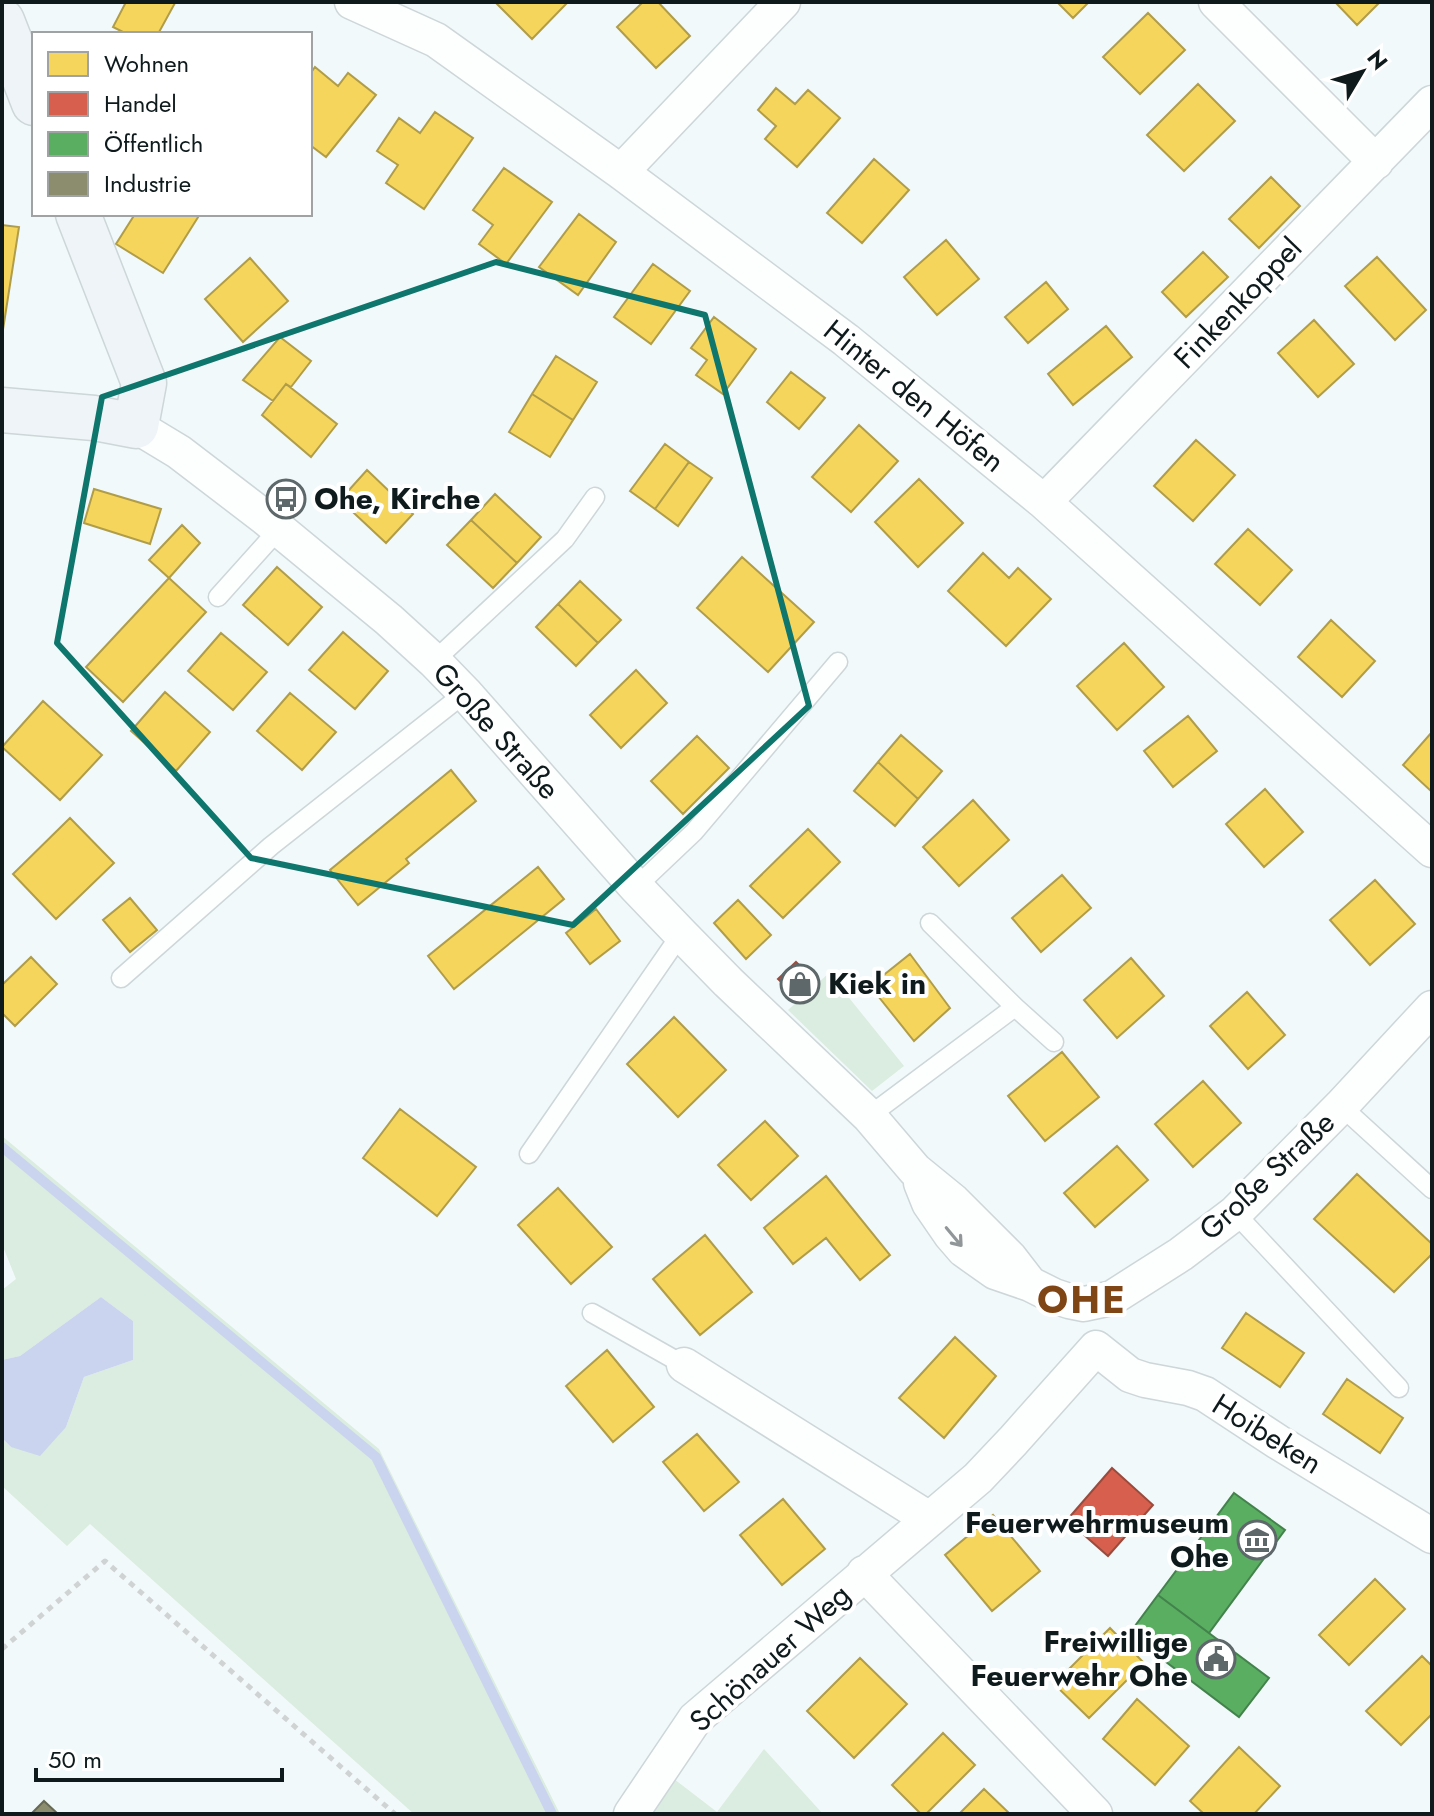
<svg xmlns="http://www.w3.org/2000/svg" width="1434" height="1816" viewBox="0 0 1434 1816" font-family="Jost,sans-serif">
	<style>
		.green { fill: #dbece0 }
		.water { fill: #cad4ee }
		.homes { fill: #f6d55c; stroke: #b09d49; stroke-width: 2 }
		.shops { fill: #d6604d; stroke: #9a4b3e; stroke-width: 2 }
		.public { fill: #5aae61; stroke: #43824c; stroke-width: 2 }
		.industry { fill: #8c8c6e; stroke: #666a55; stroke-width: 2 }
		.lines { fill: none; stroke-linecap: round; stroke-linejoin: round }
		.stream { stroke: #cad4ee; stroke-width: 10 }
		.lane-casing { stroke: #cdd6d8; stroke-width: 21 }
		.street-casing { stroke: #cdd6d8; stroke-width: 37 }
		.secondary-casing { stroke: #cdd6d8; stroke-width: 47 }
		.path { stroke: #d0d3d3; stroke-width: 5; stroke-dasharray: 6 6; stroke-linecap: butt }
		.lane { stroke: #fdfefe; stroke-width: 18 }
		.street { stroke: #fdfefe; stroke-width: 34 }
		.secondary { stroke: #eef4f7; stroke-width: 44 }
		.oneway { stroke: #919798 }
		.marked { fill: none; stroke: #0f766e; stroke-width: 6; stroke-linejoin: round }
		.labels { text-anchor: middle; stroke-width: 8; stroke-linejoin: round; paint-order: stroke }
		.street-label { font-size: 30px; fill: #0e1a1c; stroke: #fff }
		.poi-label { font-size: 30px; font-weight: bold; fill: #0e1a1c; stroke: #fff; text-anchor: start }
		.district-label { font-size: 38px; font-weight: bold; letter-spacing: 2px; fill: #804514; stroke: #fff }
	</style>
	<rect width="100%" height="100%" fill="#f2f9fa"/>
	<path class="green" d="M829,973L904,1066L872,1091L788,1010Z
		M2,1136L379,1449L560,1814H414L90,1524L67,1546L2,1486V1438L11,1447L66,1427L84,1377L133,1360V1321L101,1297L20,1356L2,1360V1290L16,1279L2,1244Z
		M764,1749L823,1814H629L661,1769L717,1812Z"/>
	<path class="water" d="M101,1297L133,1321V1360L84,1377L66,1427L40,1456L11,1447L2,1438V1360L20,1356Z"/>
	<path class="homes" d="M126,2H174L175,3L158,34H127L113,27Z
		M495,2H568L532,39Z
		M643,2H658L690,36L656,68L617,27Z
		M1057,2H1089L1073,18Z
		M1335,2H1380L1357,25Z
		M1148,13L1185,50L1140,94L1103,57Z
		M315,67L338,86L348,73L376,95L326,157L310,145V74Z
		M1198,84L1235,121L1184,171L1147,135Z
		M776,88L795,104L808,90L840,118L797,167L765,139L776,126L758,110Z
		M435,112L473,138L424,209L386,183L398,165L377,151L399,118L420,133Z
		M874,159L909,190L862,243L827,213Z
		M504,168L552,202L506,264L479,244L493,225L473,210Z
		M1271,177L1300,206L1259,248L1229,219Z
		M135,214H200L163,273L116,244Z
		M579,214L616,242L578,295L539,267Z
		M2,225L19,227L2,336Z
		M946,240L979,279L937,315L904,277Z
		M1203,252L1228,277L1186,317L1162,292Z
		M1377,257L1426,310L1395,340L1345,286Z
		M250,258L288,301L243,342L205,299Z
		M653,264L690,291L651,344L614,317Z
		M1046,282L1068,309L1028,343L1005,317Z
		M714,317L756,349L723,394L696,375L707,360L691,348Z
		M1314,320L1354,364L1318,397L1278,353Z
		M1106,326L1132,357L1073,405L1048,374Z
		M280,337L311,361L291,387L286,384L273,401L243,380Z
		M556,356L597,382L573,420L532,394Z
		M791,372L825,398L799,429L767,402Z
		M286,384L337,424L311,457L262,415Z
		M532,394L573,420L550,457L509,432Z
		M859,425L898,461L851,512L812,477Z
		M1196,440L1235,475L1193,521L1154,486Z
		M665,444L689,462L655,509L630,491Z
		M689,462L712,478L678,526L655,509Z
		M367,470L413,514L386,543L340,500Z
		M919,479L963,523L918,567L875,522Z
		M94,489L161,509L150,544L84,523Z
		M495,494L541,537L517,563L471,520Z
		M471,520L517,563L493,588L447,545Z
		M182,525L200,543L169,578L149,560Z
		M1248,529L1292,570L1260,605L1215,564Z
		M983,553L1009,578L1018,568L1051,599L1006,646L948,591Z
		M742,557L814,622L768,672L697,608Z
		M277,567L322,607L288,645L243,605Z
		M169,578L206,612L123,702L86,667Z
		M580,581L621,620L598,643L558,604Z
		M558,604L598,643L576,666L536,627Z
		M1331,620L1375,661L1342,697L1298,657Z
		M343,632L388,671L355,709L309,670Z
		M221,633L267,672L233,710L188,671Z
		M1124,643L1164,687L1117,730L1077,686Z
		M636,670L667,703L621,748L590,715Z
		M165,692L210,732L176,771L131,731Z
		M290,693L336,732L302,770L257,731Z
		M43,701L102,755L60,800L2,747Z
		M1188,716L1217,751L1173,787L1144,751Z
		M1432,732V792L1403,765Z
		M901,735L942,771L918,799L878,762Z
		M697,736L729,768L683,814L651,781Z
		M878,762L918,799L895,826L854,791Z
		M451,770L476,801L406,859L409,863L358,905L330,870Z
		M1265,789L1303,832L1264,867L1226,824Z
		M973,800L1009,840L959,886L923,847Z
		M70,818L114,863L56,919L13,874Z
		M808,829L840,862L783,918L750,886Z
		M538,867L564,899L454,989L428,956Z
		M1062,875L1091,908L1041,952L1012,918Z
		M1375,880L1415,924L1370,965L1330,920Z
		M130,898L157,930L130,952L103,920Z
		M738,900L771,935L746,959L714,923Z
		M596,909L620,941L590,964L566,933Z
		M910,954L950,1008L914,1041L870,986Z
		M31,957L57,984L15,1026L2,1013V985Z
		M1131,958L1164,996L1117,1038L1084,1000Z
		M1247,992L1285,1035L1248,1069L1210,1026Z
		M674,1017L726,1070L678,1117L627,1064Z
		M1062,1052L1099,1097L1045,1141L1008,1096Z
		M1203,1081L1241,1123L1193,1167L1155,1124Z
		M400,1109L476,1167L437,1216L363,1158Z
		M765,1121L798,1156L751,1200L718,1165Z
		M1117,1146L1148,1180L1095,1227L1064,1193Z
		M1357,1174L1432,1244V1254L1394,1292L1314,1219Z
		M826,1176L890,1255L860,1280L826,1238L793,1264L764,1228Z
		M558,1188L612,1247L571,1284L518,1225Z
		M705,1235L752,1292L700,1335L653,1279Z
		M1246,1313L1304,1353L1280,1387L1222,1348Z
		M955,1337L996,1376L944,1438L899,1398Z
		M607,1350L654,1407L613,1442L566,1386Z
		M1347,1379L1403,1418L1380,1453L1323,1414Z
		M697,1434L739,1482L704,1511L663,1462Z
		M783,1499L825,1549L782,1585L740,1535Z
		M993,1515L1040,1571L992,1611L945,1555Z
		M1375,1579L1405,1609L1349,1665L1319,1635Z
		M1110,1628L1144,1663L1089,1718L1054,1684Z
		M1422,1656L1432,1666V1714L1401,1745L1366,1711Z
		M860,1658L907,1704L854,1758L807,1711Z
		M1137,1699L1189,1746L1155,1785L1103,1739Z
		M943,1733L975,1765L926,1814H921L892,1785Z
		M1239,1747L1280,1786L1254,1814H1204L1190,1801Z
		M984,1789L1010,1814H959Z"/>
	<path class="shops" d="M796,962L818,983L800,999L778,979Z
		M1112,1468L1153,1505L1108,1556L1067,1520Z"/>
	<path class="public" d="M1234,1493L1285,1530L1209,1633L1158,1595Z
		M1158,1595L1269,1678L1239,1717L1129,1634Z"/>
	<path class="industry" d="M44,1801L58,1814H31Z"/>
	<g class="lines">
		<path class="stream" d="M2,1147L376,1457L552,1814"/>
		<g class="lane-casing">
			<path id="lane" d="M218,597L279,529
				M434,661L565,539L595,497
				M636,887L694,832L838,662
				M930,923L1015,1007
				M121,978L271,846L465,693
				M1341,1106L1432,1189
				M869,1116L1015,1007L1054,1042
				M529,1154L681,934
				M1235,1213L1399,1388
				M592,1313L684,1365"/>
		</g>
		<g class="street-casing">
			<path id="street" d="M352,2L436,40L621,172L846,340L1044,502L1432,850
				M1216,2L1376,162
				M621,172L783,2
				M136,426L179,452L264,517L389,620L434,661L465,693L636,887L681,934L728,982L869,1116L915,1170L953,1201L1010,1258L1030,1284
				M1044,502L1432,103
				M921,1183L929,1203L951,1235L964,1250L995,1272L1030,1284L1054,1296L1069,1301L1084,1304L1112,1298L1181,1254L1235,1213L1341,1106L1432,1008
				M1096,1348L1130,1375L1145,1380L1188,1388L1205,1394L1278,1442L1432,1536
				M684,1365L929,1519
				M864,1573L1095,1814
				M631,1814L695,1719L978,1478L1013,1441L1096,1348"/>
		</g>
		<g class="secondary-casing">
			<path id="secondary" d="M2,21L34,103
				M2,410L94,418L136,426L144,383L78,214"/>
		</g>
		<path class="path" d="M2,1649L105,1561L395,1814"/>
		<use href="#lane" class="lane"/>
		<use href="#street" class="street"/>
		<use href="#secondary" class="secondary"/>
	</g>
	<defs><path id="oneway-shaft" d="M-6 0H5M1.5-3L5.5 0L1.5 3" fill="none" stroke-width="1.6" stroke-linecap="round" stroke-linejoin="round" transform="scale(2)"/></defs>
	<use class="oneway" href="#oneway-shaft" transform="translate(954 1237) rotate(50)"/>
	<path class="marked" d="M496,262L705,315L809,706L573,925L251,858L57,643L102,397Z"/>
	<defs>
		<g id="bus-ring" transform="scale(2)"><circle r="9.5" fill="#fff" stroke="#5e686a" stroke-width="1.5"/><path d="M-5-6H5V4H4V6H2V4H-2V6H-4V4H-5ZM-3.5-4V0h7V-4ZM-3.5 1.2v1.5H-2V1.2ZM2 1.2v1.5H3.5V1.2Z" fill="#5e686a"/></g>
		<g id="shop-ring" transform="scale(2)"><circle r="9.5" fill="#fff" stroke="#5e686a" stroke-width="1.5"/><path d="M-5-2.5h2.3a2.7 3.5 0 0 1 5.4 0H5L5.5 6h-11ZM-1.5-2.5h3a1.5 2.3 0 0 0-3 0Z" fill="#5e686a"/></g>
		<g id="museum-ring" transform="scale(2)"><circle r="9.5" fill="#fff" stroke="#5e686a" stroke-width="1.5"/><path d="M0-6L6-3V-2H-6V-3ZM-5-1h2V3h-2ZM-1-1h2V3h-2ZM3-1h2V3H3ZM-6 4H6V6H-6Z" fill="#5e686a"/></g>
		<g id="civic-ring" transform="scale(2)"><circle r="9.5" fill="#fff" stroke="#5e686a" stroke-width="1.5"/><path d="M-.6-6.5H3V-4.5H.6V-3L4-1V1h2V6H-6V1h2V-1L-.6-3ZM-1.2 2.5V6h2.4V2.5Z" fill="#5e686a"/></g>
	</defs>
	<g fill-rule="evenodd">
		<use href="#bus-ring" x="286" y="499"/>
		<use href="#shop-ring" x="800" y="984"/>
		<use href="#museum-ring" x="1257" y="1540"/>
		<use href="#civic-ring" x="1216" y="1659"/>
	</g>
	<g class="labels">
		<g class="street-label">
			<text transform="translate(1238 303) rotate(-46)" y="10">Finkenkoppel</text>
			<text transform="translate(914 396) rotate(39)" y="10">Hinter den Höfen</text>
			<text transform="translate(496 731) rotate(48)" y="10">Große Straße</text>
			<text transform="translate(1267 1176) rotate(-43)" y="10">Große Straße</text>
			<text transform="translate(1267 1434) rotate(32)" y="10">Hoibeken</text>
			<text transform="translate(770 1658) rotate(-42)" y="10">Schönauer Weg</text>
		</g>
		<g class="poi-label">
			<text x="314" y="509">Ohe, Kirche</text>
			<text x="828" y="994">Kiek in</text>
			<text x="1229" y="1533" text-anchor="end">Feuerwehrmuseum<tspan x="1229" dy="34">Ohe</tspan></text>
			<text x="1188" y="1652" text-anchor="end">Freiwillige<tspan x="1188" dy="34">Feuerwehr Ohe</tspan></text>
		</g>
		<g class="district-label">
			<text x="1082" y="1313">OHE</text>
		</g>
	</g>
	<rect width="1434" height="1816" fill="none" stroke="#0e1a1c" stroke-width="8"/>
	<rect x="32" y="32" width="280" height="184" fill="#ffffff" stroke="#9fa3a4" stroke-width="2"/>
	<rect x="48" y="52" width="40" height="24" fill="#f6d55c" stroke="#9fa3a4" stroke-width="2"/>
	<text x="104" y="72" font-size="24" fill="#0e1a1c">Wohnen</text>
	<rect x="48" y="92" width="40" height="24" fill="#d6604d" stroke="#9fa3a4" stroke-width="2"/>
	<text x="104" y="112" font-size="24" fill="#0e1a1c">Handel</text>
	<rect x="48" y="132" width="40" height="24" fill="#5aae61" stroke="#9fa3a4" stroke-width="2"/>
	<text x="104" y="152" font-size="24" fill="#0e1a1c">Öffentlich</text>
	<rect x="48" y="172" width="40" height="24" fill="#8c8c6e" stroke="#9fa3a4" stroke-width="2"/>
	<text x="104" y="192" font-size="24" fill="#0e1a1c">Industrie</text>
	<g transform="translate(1362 72) rotate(52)" stroke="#ffffff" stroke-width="6" paint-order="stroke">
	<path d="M0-6L14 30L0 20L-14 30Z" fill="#0e1a1c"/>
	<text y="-12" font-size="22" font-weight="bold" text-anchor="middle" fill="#0e1a1c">N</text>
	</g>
	<path d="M36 1768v12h246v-12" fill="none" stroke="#0e1a1c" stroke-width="4"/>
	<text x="48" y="1768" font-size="24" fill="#0e1a1c" stroke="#ffffff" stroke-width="6" paint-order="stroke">50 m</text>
</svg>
